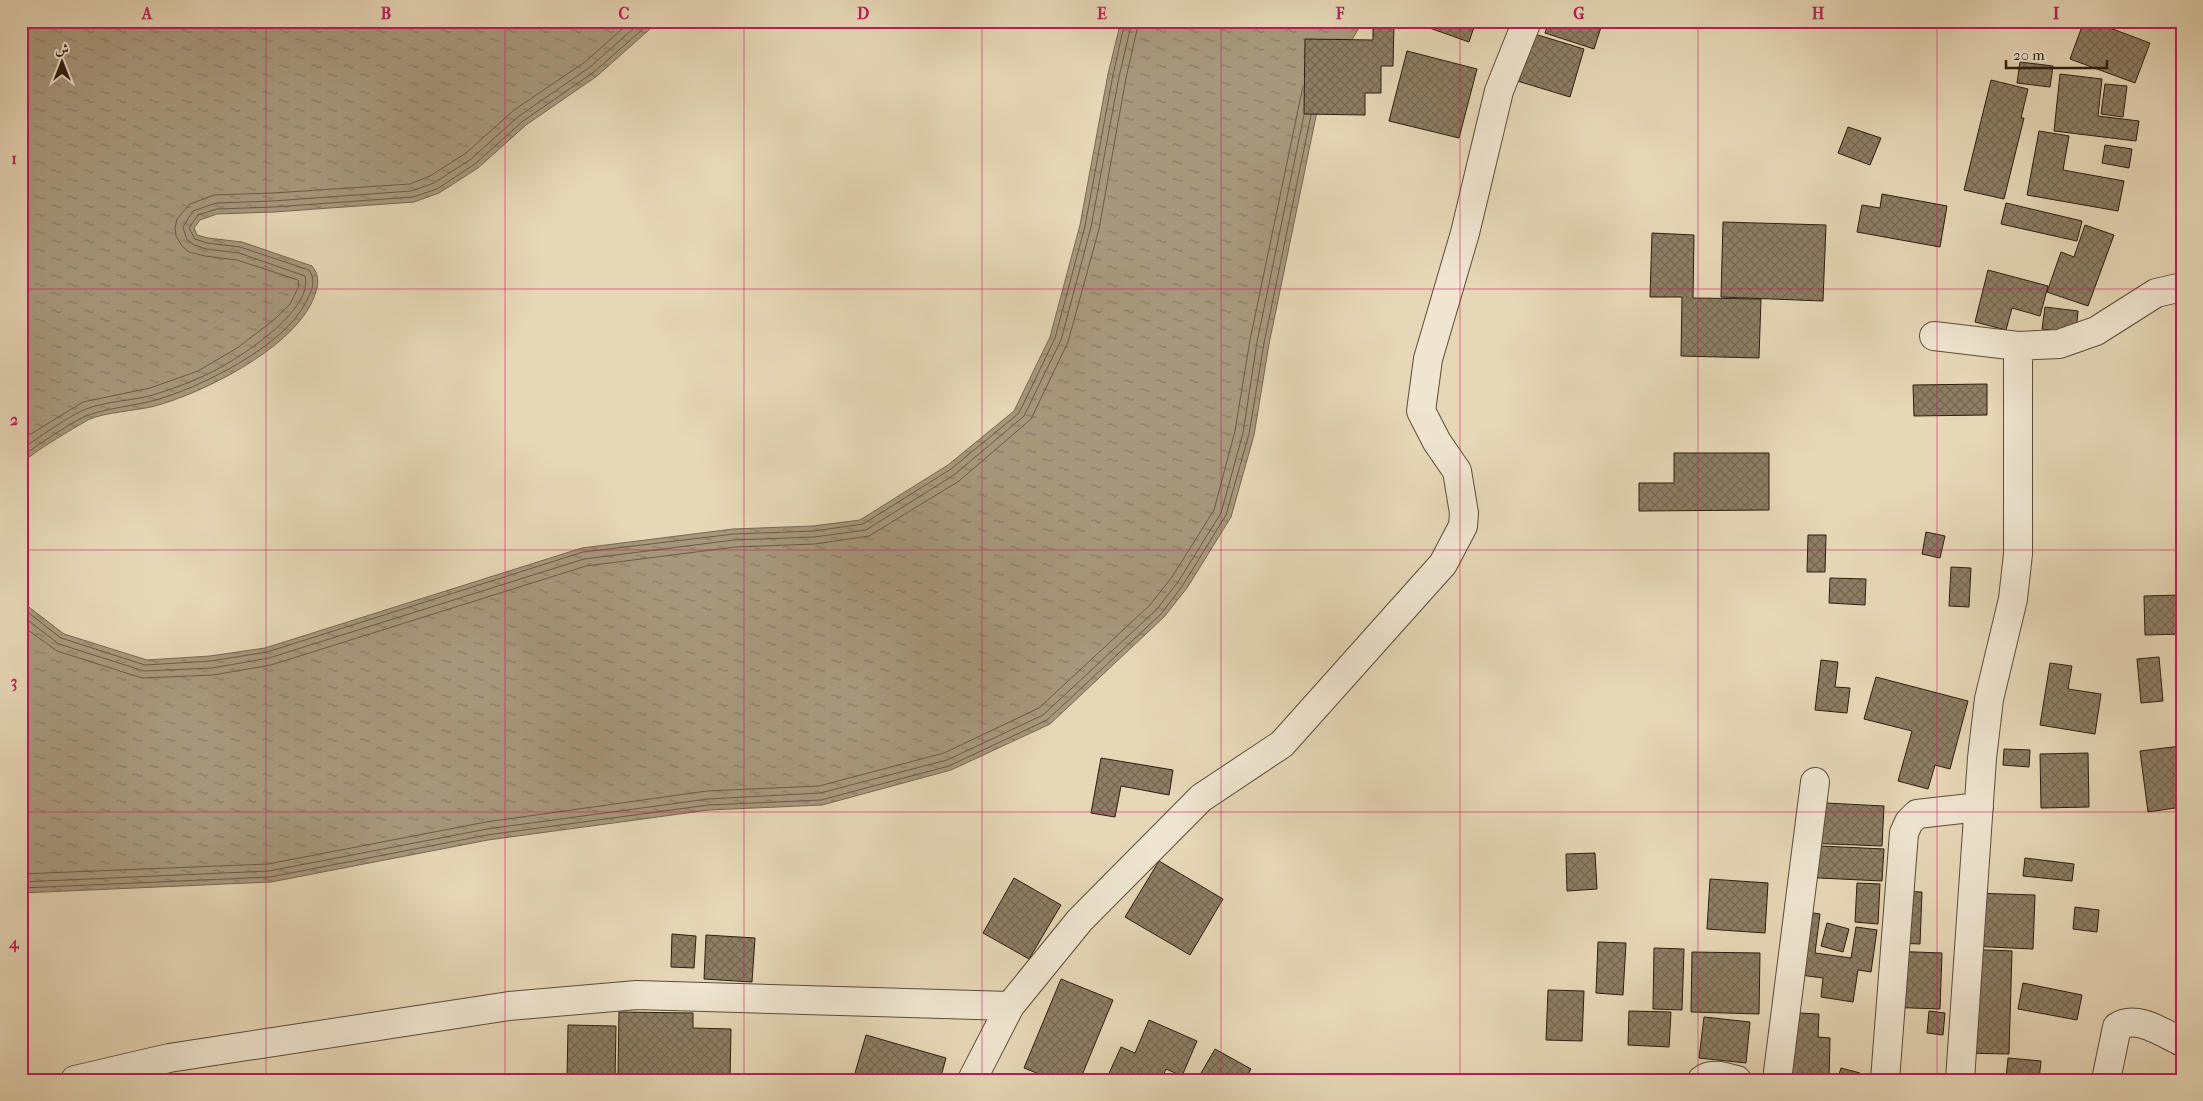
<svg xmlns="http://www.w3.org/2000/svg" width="2203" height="1101" viewBox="0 0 2203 1101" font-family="'IM FELL French Canon',Amiri,serif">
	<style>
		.water { fill: url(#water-ripples); stroke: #766751 }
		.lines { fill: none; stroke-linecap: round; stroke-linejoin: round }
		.shore { stroke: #6a5a46; stroke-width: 1 }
		.building { fill: url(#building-cross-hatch); stroke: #2c1d0e }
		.minor-casing { stroke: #5a4c38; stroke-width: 30 }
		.minor { stroke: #efe5d0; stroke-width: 28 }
		.grid { fill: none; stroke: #c2185b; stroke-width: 1; stroke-opacity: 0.55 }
		.neatline { fill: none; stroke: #c2185b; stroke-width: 2 }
		.grid-label { font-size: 16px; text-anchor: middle; font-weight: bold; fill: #c2185b }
	</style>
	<defs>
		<pattern id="water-ripples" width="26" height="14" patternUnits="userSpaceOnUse" patternTransform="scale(1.25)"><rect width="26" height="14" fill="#a7987d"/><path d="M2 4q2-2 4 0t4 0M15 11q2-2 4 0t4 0" fill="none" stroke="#887b65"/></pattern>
		<pattern id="building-cross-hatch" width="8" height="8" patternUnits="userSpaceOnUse" patternTransform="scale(1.25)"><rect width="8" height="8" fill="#8d7e65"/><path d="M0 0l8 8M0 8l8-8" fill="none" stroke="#736752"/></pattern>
	</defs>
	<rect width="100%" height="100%" fill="#e6d7b6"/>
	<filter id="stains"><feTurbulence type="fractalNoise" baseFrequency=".004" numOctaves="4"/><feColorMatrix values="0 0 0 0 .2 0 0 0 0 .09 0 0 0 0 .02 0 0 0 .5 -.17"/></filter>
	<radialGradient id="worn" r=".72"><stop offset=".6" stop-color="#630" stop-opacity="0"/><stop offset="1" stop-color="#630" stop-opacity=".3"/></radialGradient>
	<path class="water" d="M21,21H659L597,76L526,125L478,168L439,193L414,202L274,212L217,214L200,220L194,228L197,235L208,238L242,242L312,266C322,278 317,291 311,304C288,350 203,393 155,406C136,411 104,412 88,420C72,429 33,452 21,464Z
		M1121,21H1363L1321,92L1269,344L1254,435L1231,517L1187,588L1164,617L1050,724L951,770L822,805L709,810L488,840L271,882L21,893V601L64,634L147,660L210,656L265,648L582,548L733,529L813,526L860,520L948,465L1014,411L1050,337L1080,225L1108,74Z"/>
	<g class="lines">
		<path class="shore" d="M21,440L83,402L150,388L198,371L237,348L275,319L290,304L299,286L298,280L237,260L205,256L189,252L182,246L176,236L175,228L177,219L190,204L214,195L273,193L410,184L430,176L466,153L514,110L585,62L631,21
			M21,449C39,438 68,416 86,409C107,401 131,401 153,395C168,390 184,385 199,378C229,366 315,312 305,276L239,253L206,249L194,245L187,240L183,227L193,211L216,203L273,201L411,191L434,183L471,159L519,116L590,67L642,21
			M21,457C33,448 76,419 89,415C109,408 132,406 152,401C198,389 285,346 306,302C311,292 317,281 309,270L240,247L207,243L195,239L189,228L198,215L217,209L274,207L413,197L437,189L475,164L523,121L594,72L652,21
			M21,607L61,638L145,665L211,661L267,652L583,552L734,534L814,531L863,524L951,469L1019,413L1055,338L1085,226L1113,75L1125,21
			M21,615L59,644L144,671L212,668L269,658L584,559L734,540L814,537L866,530L954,475L1024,416L1061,340L1091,227L1119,77L1132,21
			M21,625L57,651L142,678L213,675L271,665L586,566L735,547L815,544L869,536L959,481L1031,419L1068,342L1099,229L1126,78L1139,21
			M21,874L268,864L486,822L707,791L819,786L944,753L1039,708L1150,605L1172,577L1214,510L1235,431L1250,340L1303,86
			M21,882L269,871L487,829L708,799L820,793L947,760L1043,715L1156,610L1178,582L1221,513L1243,433L1257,342L1304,115
			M21,888L270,877L487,835L708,805L821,800L949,766L1047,720L1161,614L1183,585L1226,515L1249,434L1264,343L1311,115"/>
	</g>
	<path class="building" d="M1426,21H1476L1469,42L1424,26Z
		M1549,21H1603L1594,49L1545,33Z
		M2084,21H2091L2150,43L2135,83L2070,59Z
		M1373,23H1394L1393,66H1381V93H1365V115L1304,114L1305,39L1373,40Z
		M1528,32L1584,49L1570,97L1514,80Z
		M1407,51L1477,69L1459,138L1389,121Z
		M2020,62L2053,66L2050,87L2017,83Z
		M2060,74L2102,79L2098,116L2139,121L2136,141L2054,131Z
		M1991,80L2028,89L2021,118H2024L2004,199L1964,190Z
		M2105,84L2127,86L2123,117L2101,114Z
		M1848,127L1881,138L1870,165L1838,153Z
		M2039,131L2069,136L2063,170L2124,181L2118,211L2027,195Z
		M2105,145L2132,149L2129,168L2102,163Z
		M1882,194L1947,206L1940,247L1857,232L1862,205L1880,208Z
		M2006,203L2082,221L2077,241L2001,224Z
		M1723,222L1826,225L1823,301L1721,297Z
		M2085,225L2114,235L2088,306L2047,292L2061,252L2074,257Z
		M1652,233L1694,235L1693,298L1761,299L1759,358L1681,356L1682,297H1650Z
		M1988,270L2048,286L2040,316L2012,308L2006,330L1975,322Z
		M2045,307L2078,311L2076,333L2042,329Z
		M1987,384V415L1914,416L1913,385Z
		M1674,453H1769V510L1639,511V483H1674Z
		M1926,532L1945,536L1940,558L1922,554Z
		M1808,535H1826L1825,572H1807Z
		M1951,567L1971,568L1969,607L1949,606Z
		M1830,578L1866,579L1865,605L1829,603Z
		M2182,595V634L2145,635L2144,596Z
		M2159,657L2163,701L2141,703L2137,659Z
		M1821,660L1838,662L1835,687L1850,688L1847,713L1815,710Z
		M2050,663L2072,666L2068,689L2101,694L2095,734L2040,725Z
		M1876,677L1968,701L1950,769L1935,765L1928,789L1898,781L1912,731L1864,719Z
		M2181,746L2182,807L2148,812L2140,751Z
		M2004,749L2030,750L2029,767L2003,765Z
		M2088,753L2089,807L2041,808L2040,754Z
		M1101,758L1173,770L1169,795L1121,786L1115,817L1091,813Z
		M1806,802L1884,806L1882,846L1804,843Z
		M1800,845L1884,849L1882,881L1799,877Z
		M1595,853L1597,889L1567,891L1566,854Z
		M2025,858L2074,864L2072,881L2023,876Z
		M1159,861L1223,899L1190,955L1125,917Z
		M1014,878L1061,905L1029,959L983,933Z
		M1710,879L1768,883L1765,933L1707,929Z
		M1857,883L1880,884L1878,924L1855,922Z
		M1896,891L1922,892L1920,944L1894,943Z
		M1972,893L2035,895L2033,949L1969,946Z
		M2075,907L2099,910L2097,932L2073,929Z
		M1794,910L1820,914L1815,953L1851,958L1856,927L1877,930L1871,972L1858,970L1853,1002L1821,997L1823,978L1785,973Z
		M1827,923L1849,929L1843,952L1821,946Z
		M672,934L696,936L694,968L671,967Z
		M706,935L755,938L752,982L704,979Z
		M1598,942L1626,943L1623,995L1596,993Z
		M1654,948L1684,949L1682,1010L1653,1009Z
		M1962,949L2012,951L2009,1054L1959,1053Z
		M1888,951L1942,953L1940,1009L1884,1007Z
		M1692,952L1760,953L1759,1014L1691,1012Z
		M1061,979L1113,1000L1080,1080H1054L1024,1068Z
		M2023,983L2082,995L2077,1020L2018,1009Z
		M1548,990L1584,991L1582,1041L1546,1040Z
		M1629,1011L1671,1012L1669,1047L1628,1045Z
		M1929,1011L1945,1013L1943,1035L1927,1033Z
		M619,1012L693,1013V1028L731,1029L730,1080H670V1075L618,1074Z
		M1779,1012L1819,1014L1818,1037L1830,1038L1829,1080H1777Z
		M1704,1017L1750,1022L1746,1063L1699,1058Z
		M1149,1020L1197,1041L1182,1076L1166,1069L1161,1080H1106L1121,1047L1135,1053Z
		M568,1025L616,1026L615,1080H567Z
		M866,1035L946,1058L940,1080H853Z
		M1215,1049L1251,1069L1245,1080H1197Z
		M2008,1058L2041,1061L2039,1080L2006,1078Z
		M1841,1068L1860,1073L1858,1080H1837Z"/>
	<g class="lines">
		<g class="minor-casing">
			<path id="minor" d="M1934,336L2018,346L2059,344L2096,331L2156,293L2182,287
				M75,1080L169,1058L509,1006L637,995L1010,1006
				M972,1080L1010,1006L1080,920L1201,798L1282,744L1443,564L1463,526L1464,513L1457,471L1437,442L1421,411L1428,359L1465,233L1499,91L1527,21
				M1702,1080C1711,1072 1725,1077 1737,1080
				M1777,1080L1815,782
				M1885,1080L1904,833L1909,822L1917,814L1979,807
				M1960,1080L1982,758L1989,699L2013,599L2018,554V346
				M2106,1080L2117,1027C2136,1014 2163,1033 2182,1042"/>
		</g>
		<use href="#minor" class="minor"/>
	</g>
	<path class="grid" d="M266,21V1080M505,21V1080M744,21V1080M982,21V1080M1221,21V1080M1460,21V1080M1698,21V1080M1937,21V1080M21,289H2182M21,550H2182M21,812H2182"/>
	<rect width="2203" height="1101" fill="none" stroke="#e6d7b6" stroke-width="55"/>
	<g transform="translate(62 62)" stroke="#efe5d0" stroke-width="4" paint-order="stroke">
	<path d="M0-4L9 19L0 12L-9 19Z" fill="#2c1d0e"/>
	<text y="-8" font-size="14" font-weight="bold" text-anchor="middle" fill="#2c1d0e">ش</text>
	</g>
	<path d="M2006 60v8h101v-8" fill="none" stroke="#2c1d0e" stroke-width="2.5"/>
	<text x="2013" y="60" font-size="15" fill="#2c1d0e" stroke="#efe5d0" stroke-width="4" paint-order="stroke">20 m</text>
	<rect x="28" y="28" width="2148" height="1046" class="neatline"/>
	<g class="grid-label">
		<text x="147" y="19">A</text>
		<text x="386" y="19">B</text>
		<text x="624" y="19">C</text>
		<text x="863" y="19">D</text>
		<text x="1102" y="19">E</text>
		<text x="1340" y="19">F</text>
		<text x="1579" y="19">G</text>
		<text x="1818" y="19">H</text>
		<text x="2056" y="19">I</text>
		<text x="14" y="164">1</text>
		<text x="14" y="425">2</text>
		<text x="14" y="687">3</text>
		<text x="14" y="948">4</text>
	</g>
	<rect width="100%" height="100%" filter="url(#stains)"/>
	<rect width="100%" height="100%" fill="url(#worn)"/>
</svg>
